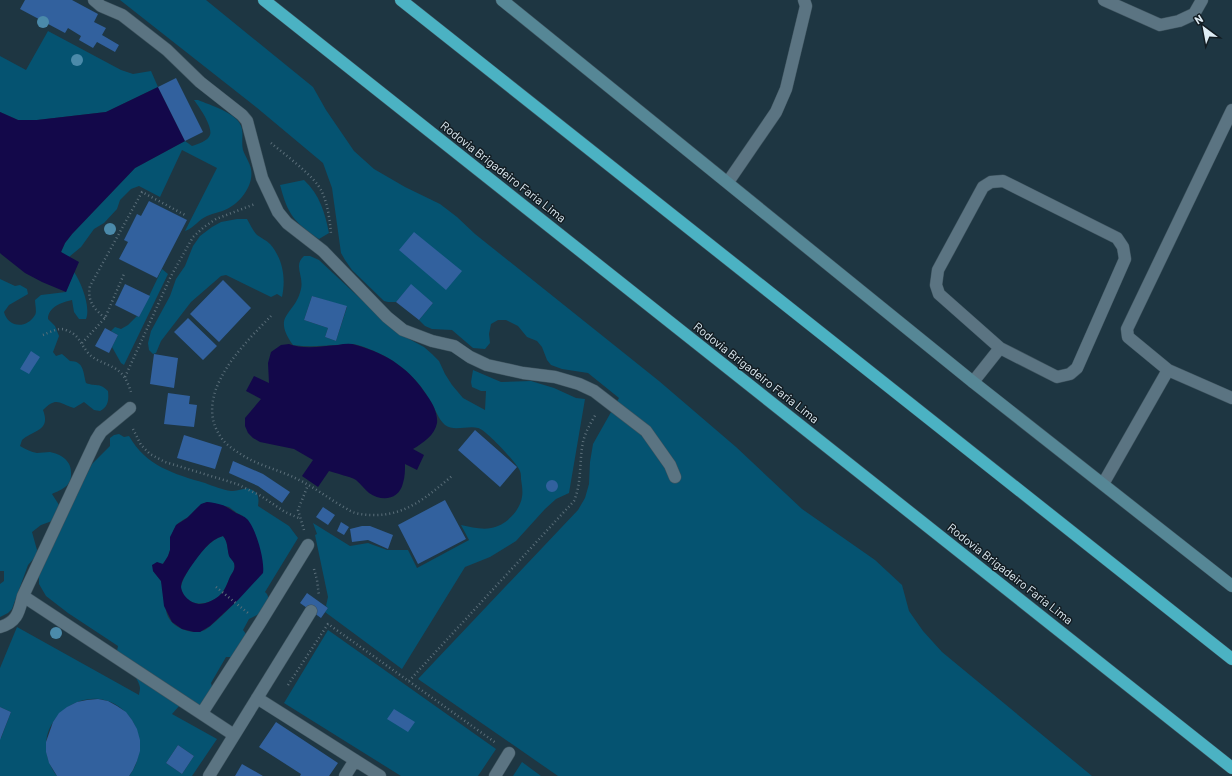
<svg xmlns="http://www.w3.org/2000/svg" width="1232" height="776" viewBox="0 0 1232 776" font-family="Barlow,sans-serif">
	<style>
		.green { fill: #055371; fill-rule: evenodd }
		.water { fill: #13084a; fill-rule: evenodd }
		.building { fill: #32619e }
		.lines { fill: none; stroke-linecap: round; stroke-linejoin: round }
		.lane-casing { stroke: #3e535e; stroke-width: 13 }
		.secondary-casing { stroke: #3e535e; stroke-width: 13 }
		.highway-casing { stroke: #3e535e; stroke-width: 13 }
		.path { stroke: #5b6f7a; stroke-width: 2.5; stroke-dasharray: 1 3; stroke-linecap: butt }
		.lane { stroke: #5b7482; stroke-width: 12 }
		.secondary { stroke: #568796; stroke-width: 12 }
		.highway { stroke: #4bb2c3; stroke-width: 12 }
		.tree { fill: #4b8aaa }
		.labels { text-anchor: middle; stroke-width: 3; stroke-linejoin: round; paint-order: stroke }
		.street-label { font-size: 12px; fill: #dfedf5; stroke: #121c22 }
	</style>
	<rect width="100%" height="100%" fill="#1e3642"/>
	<path class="green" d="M120,0H206L313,87L326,110L354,151L374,169L405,187L440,204L457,217L475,234L659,381L736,447L802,509L875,560L902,585L909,611L923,631L942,652L1092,776H558L418,679L578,510L585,498L589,484L590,462L593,444L619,398L588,373L562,369L551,365L547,360L542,347L537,341L527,337L518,326L506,320H498L491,324L489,334L490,343L485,349L473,348L452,330L432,329L425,326L419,320L433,303L411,285L396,302H388L384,301L352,270L345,260L341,253L332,188L323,163L256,107Z
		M48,31L121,70L133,74L151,71L158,87L106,112L37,120H18L0,112V56L26,70Z
		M194,100H198C210,105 237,113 241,126C244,133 241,142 243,150C245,156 250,163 251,169C254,185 241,202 227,209C221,212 214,213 207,216C198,220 194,228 185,231L217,168L182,150L160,197L139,186L131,189L120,200L117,209L104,223L94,229L81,247L69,257L61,252L65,243L72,234L135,168L185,141L192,146C198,144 208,141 210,135C213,126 199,107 194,100Z
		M304,180C320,195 325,213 329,233L319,239C294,222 288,215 280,185Z
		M237,219H247C250,224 253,231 257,235C261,238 266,240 270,244C283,259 286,278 282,297L277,294L271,297L226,275L221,276L191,302L161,341L156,353L153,354L149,350L148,343L151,331L170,296L176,279L185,266L193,246L200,236L212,227L221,222Z
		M304,256H310L319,260L396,332L424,347L432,354L439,361L445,374L452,385L463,398L485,410L486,391H481L472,387L471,382L473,370L501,382L531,381L554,388L576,398L585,399L569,493L556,499L545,509L516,541L490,557L465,567L402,669L325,612L328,608L326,606L328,597L315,535L317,534L313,523L350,546L368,543L387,550H408L417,568L469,540L461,525C471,527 482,530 491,528C505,526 520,511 522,497C523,491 522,486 521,479C521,476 521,474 520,471C517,463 485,429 478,428C468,425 454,432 445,425C438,419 436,410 431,402C419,380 400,362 376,352C370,349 360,345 353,344C347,344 341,345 335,345C321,346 307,347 293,345C271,314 295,316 301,289C304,276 293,265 304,256ZM312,296L347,307L336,341L325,337L328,328L304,320Z
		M162,269L168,274L124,365L121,363L112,347L118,335L111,331L115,327L121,329L128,325L137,316L139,317Z
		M74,272C81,282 91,307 86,319H79L74,312L72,300C62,302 48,307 48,319L55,326L59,336L53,352L56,356L62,354L70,361C84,361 83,372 86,383C96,387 99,382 108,391C109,400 108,407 100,411L94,410L84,402L74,408C59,404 57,396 43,410C51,431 34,430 22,440L20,446C25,449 31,452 37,453C41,453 46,452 50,452C60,454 71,460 71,472C72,486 63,489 52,494L59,505L52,521L41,525L32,532L37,550L36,556L28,565L12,609L8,613L0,617V584L4,581V571H0V279L15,286L20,285L27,289L28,294L9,305L4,312C8,328 27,329 35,315C37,312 35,304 35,300L41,295L66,292Z
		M119,434L124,437L129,436C146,466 174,474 205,483C213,486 223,490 231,491C239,492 245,486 252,490C259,493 259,499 258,506L289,526L298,538L265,592L267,594L269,599L259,614L249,619L243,630L250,639L234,657H226L211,683L213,690L207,702L194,708L180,705L172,714L217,739L192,776H129C146,754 142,722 118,706C91,688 55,706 47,736C44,750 48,765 57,776H0V738H1L11,712L0,707V668L17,627L139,695C139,693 140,691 140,688C140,680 123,659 117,651L118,646L68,613L46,596L39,584V573L87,474L92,464L110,446V438L114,435ZM207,502L229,507L237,513L243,516L239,598C233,605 212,626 205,630C191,636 168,627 166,610C165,604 168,595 169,588H163L161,581L153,571C159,567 165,563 168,556C173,546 169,536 176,526C178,522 184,520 188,517C195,511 198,505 207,502ZM178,745L194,756L182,774L166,763Z
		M223,536C228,542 227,548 229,555C230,558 233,560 234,563C236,569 232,573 230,577C227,584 225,590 219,596C209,604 196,607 186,598C184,595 181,591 181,587C182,580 187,573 190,567C198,556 209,540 223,536Z
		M328,630L496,749L478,776H401L284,703Z
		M522,762L541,776H513Z"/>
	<path class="water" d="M158,87L185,141L135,168L72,234L65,243L61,252L79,262L66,292L42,282L25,273L1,254L0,253V112L18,120H37L106,112Z
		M289,344C304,350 323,346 338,345C344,344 350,343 356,345C388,354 410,369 428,397C433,404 438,414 437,423C435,435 423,443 413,449L424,455L417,470L405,464C405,470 405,477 403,483C399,500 382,502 369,493C364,489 361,484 356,480C349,476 337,474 329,471L318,487L302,476L313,460L294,449L260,442L253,438L248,433L245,426V418L261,399L246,391L254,376L269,383L268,363L271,352L281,345Z
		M207,502C223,504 224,505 236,513C240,515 244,516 247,519C256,528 265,561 263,573L238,600L210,626L200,632H194L182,629L172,622L164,606L161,581L153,571L152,565L157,562L163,564L168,556L170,550V537L176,525L187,518L201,504ZM223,536C228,542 227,548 229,556C230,558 233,561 234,563C236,569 232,573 230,577C227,584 225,591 219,596C214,600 206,604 200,604C191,604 181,595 181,586C182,579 188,571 192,565C200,554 210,539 223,536Z"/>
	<path class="building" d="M25,0H72L98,14L94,22L106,28L102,35L119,45L115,52L97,42L93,48L79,40L81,36L68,28L65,33L20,9Z
		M176,78L203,132L185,141L158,87Z
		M149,201L187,220L157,278L119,259L128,242L124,240L137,214L141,216Z
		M414,232L462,271L446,290L399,250Z
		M223,280L251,308L219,342L190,314Z
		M125,284L150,296L139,317L115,305Z
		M411,284L433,303L419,320L396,302Z
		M312,296L347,306L336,341L325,337L328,328L304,320Z
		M188,318L217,346L203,360L174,332Z
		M105,328L118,335L109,353L95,346Z
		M31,351L40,357L29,374L20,369Z
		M154,354L178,358L174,388L150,384Z
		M168,393L190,396L189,404L197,405L194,427L164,424Z
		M475,430L517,467L500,487L458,450Z
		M184,435L222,447L215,469L177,458Z
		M233,461L263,474L290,492L282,503L258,486L229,473Z
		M546 486a6 6 0 1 1 12 0a6 6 0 1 1-12 0Z
		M445,500L466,539L418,564L398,525Z
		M323,507L335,515L328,525L316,517Z
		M341,522L349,527L344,535L337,531Z
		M362,526H370L393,535L388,549L368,540L352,542L350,529Z
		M307,593L328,608L321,618L300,603Z
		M98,699L108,701L117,706L126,712L132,720L137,729L140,740V751L137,761L133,770L129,776H57L49,763L46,752V742L53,722L59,713L67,707L77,702L87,700Z
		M0,707L11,712L0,740Z
		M394,709L415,722L408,732L387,719Z
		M276,722L338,763L329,776H300L301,774L259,747Z
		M178,745L194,756L182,774L166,763Z
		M242,764L263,776H235Z"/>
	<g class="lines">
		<g class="lane-casing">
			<path id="lane" d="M94,0L101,6L122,15L167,50L200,82L242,115L247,121L262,178L278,212L287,223L323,251L387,317L403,330L432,341L454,346L470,357L487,365L523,373L555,377L579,384L594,391L646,431L670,465L675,477
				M1104,0L1160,25L1179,21L1194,14L1202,0
				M728,182L776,112L786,89L806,6L804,0
				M1168,370L1128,337L1127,329L1232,110
				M973,382L1000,348L939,294L936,285L938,270L983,187L991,182L1003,181L1117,238L1123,247L1125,259L1077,368L1070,374L1057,377L1000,348
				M1103,484L1168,370L1232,398
				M23,596L234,735
				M0,627C18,622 19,611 23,596L96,440L101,432L130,408
				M257,698L380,776
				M202,713L260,623L308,545
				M209,776L311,611
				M345,776L355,760
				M495,776L509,753"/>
		</g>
		<g class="secondary-casing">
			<path id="secondary" d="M502,0L973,382L1232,586"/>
		</g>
		<g class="highway-casing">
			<path id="highway" d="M264,0L1232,768
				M401,0L1232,659"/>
		</g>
		<path class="path" d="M271,143C285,155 315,176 322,192C328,205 330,221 331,234
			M271,316C243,345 189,397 223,440C227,445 234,450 239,453C256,465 277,469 295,478C313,486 329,499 347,509C354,514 364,515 373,515C406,516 428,496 452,476
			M105,318C94,309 87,301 90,286L142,192L185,215
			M43,335C50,332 59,327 66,330C80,335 80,344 89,354C98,363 112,364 121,373C126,378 129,386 131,392
			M82,343L105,318L124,274
			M125,377L171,276L193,237L204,227L216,219L255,204
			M133,429L141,445L150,454L165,462L237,484L261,496L285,512L301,519
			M304,530L298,510L308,485
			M314,569L317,580L319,596
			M216,587L248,613
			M409,681L574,501C582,482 579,462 583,442C585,433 591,422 596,414
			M288,685L328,624L496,743"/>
		<use href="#lane" class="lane"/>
		<use href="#secondary" class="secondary"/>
		<use href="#highway" class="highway"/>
	</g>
	<g class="tree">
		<circle cx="43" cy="22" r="6"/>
		<circle cx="77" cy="60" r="6"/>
		<circle cx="110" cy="229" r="6"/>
		<circle cx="56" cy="633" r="6"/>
	</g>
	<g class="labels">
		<g class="street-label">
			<text transform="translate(503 172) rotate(38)" y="4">Rodovia Brigadeiro Faria Lima</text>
			<text transform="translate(756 373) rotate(38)" y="4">Rodovia Brigadeiro Faria Lima</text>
			<text transform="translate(1010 574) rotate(38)" y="4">Rodovia Brigadeiro Faria Lima</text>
		</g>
	</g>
	<g transform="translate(1204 28) rotate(328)" stroke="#121c22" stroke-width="3" paint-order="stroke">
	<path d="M0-3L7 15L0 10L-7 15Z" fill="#dfedf5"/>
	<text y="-6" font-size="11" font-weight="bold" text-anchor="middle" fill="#dfedf5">N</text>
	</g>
</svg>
